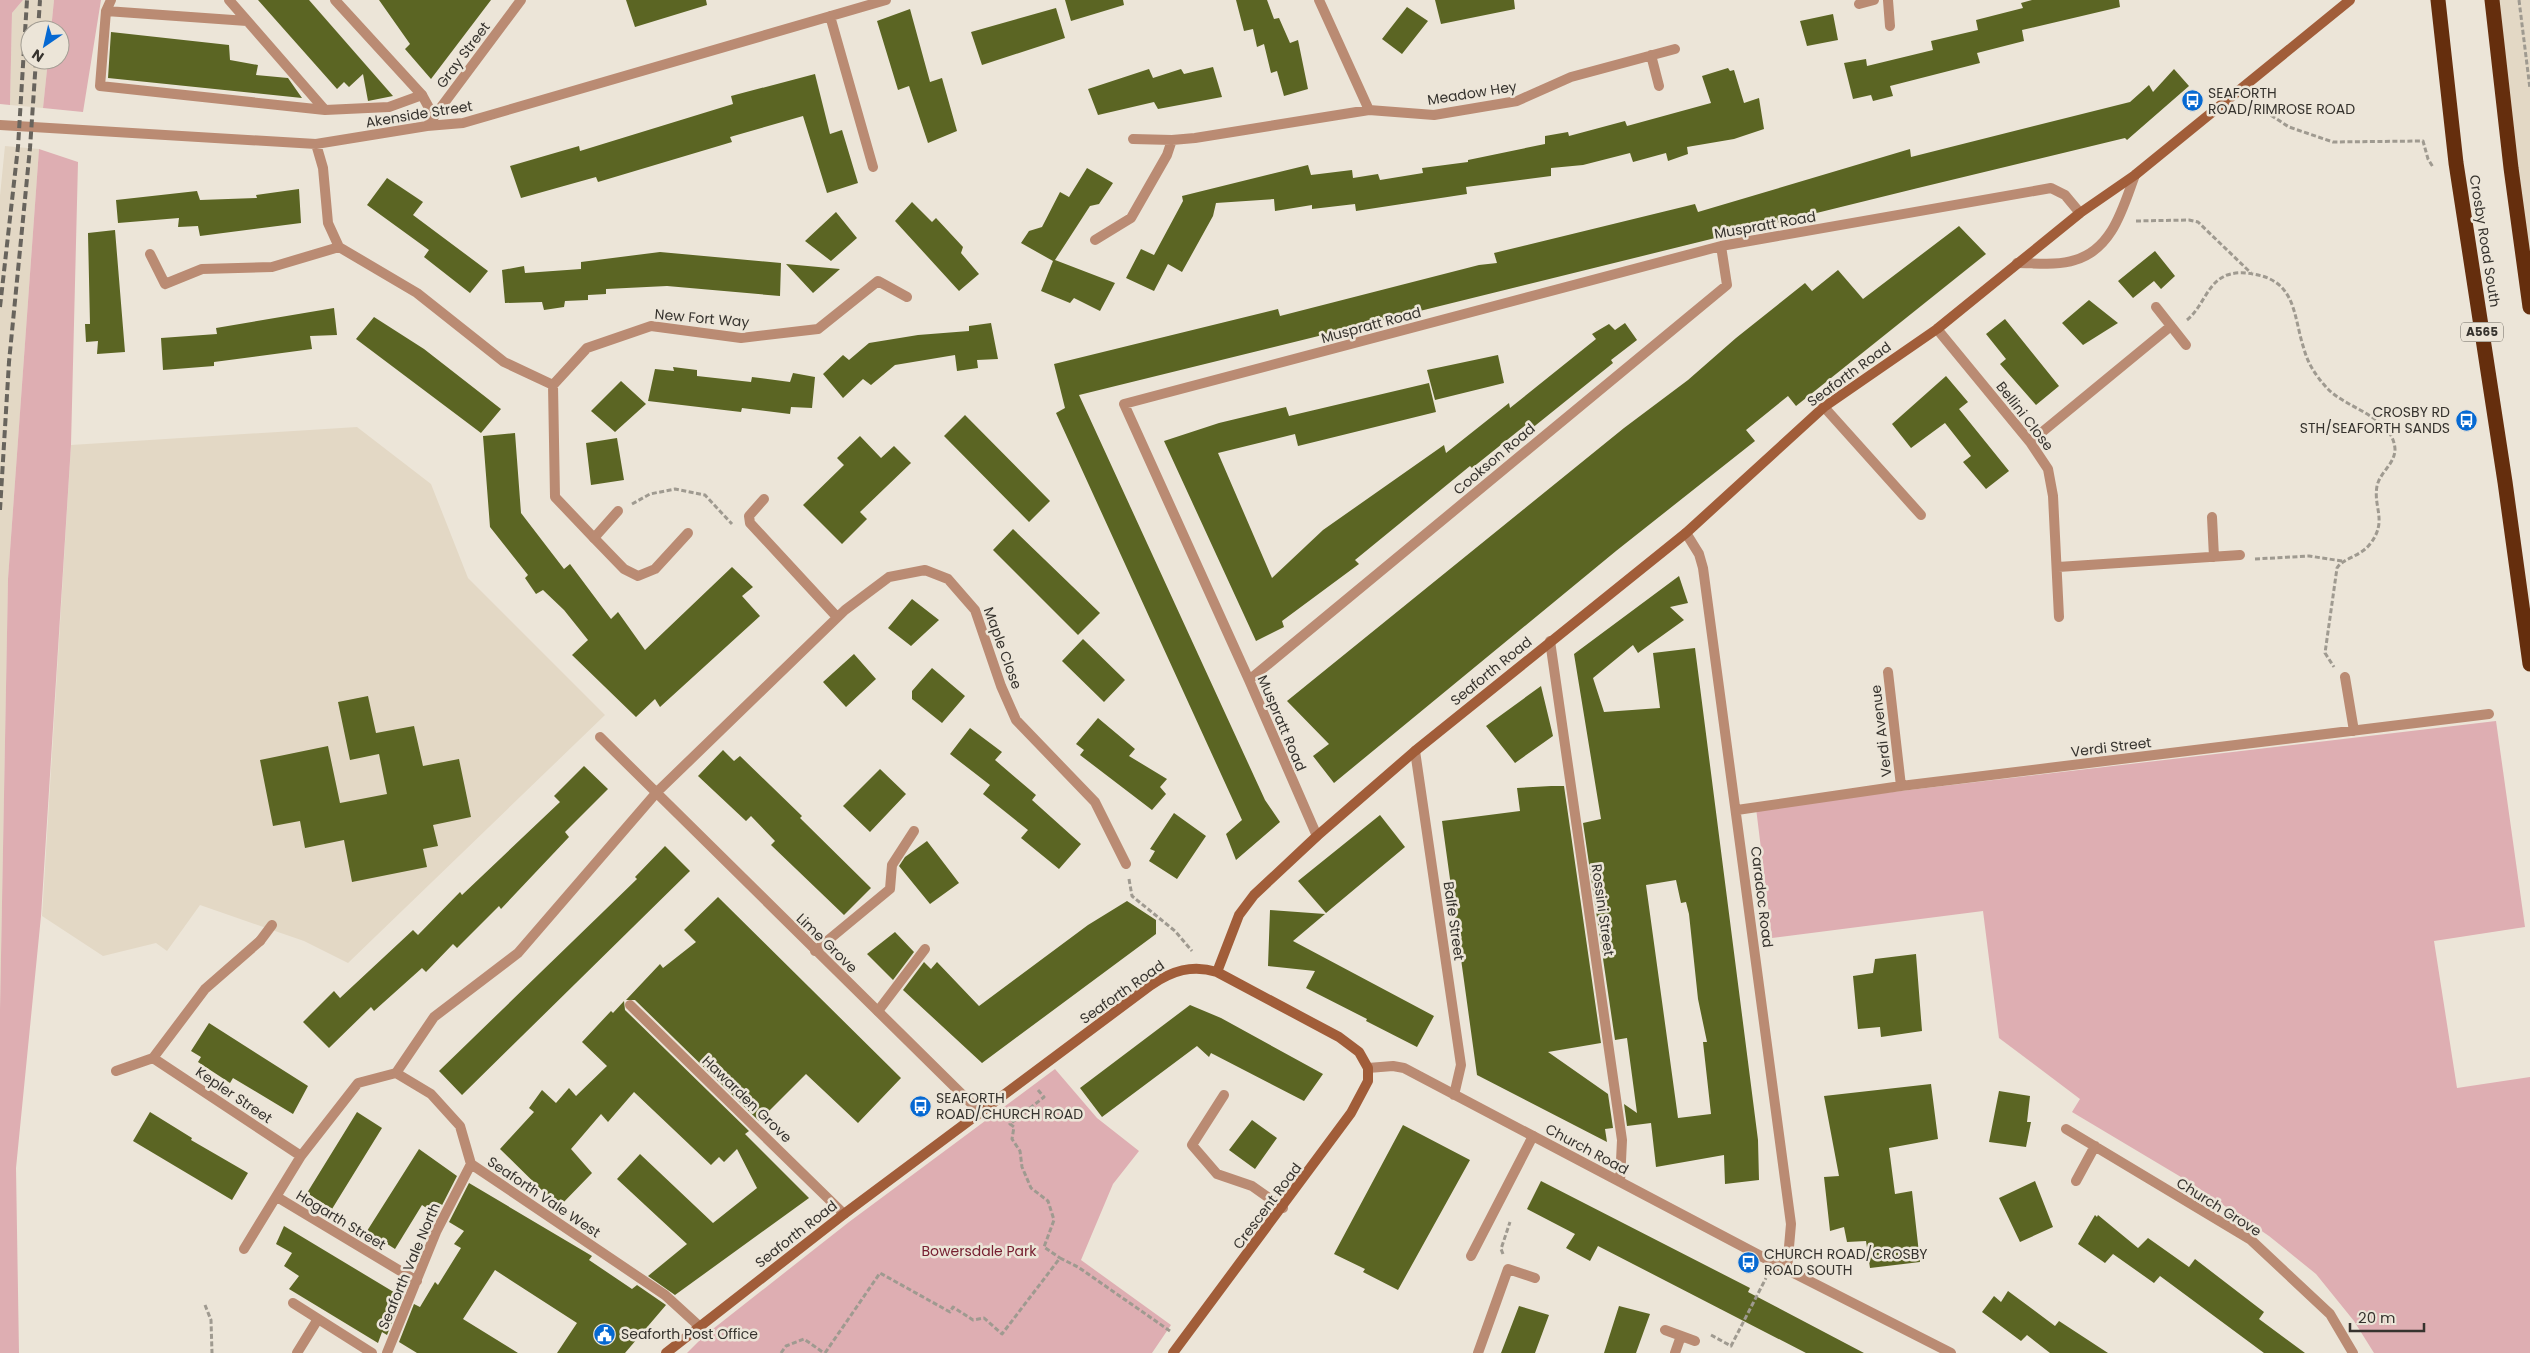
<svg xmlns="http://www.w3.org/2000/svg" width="2530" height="1353" viewBox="0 0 2530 1353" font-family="Poppins,sans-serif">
<rect width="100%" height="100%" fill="#ece5d8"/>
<path fill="#e3d8c5" d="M23,0H54L51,30H30V60H48L43,108L10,105L12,13Z
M2492,0H2530V307Z
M5,146L39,149L8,579L0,1010V196Z
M357,427L431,484L468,578L605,715L348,963L304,941L200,905L167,951L156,943L103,956L42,916L71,445Z"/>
<path fill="#deaeb2" d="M0,0H23L12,13L10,105L0,104Z
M54,0H101L83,112L43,108L48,60H60V30H51Z
M39,149L78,162L71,445L41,916L16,1168L19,1353H0V1010L8,579Z
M2496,721L2525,927L2434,941L2457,1088L2530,1077V1353H2374L2354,1321L2316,1274L2269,1236L2191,1183L2072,1112L2080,1099L1999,1038L1983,911L1772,938L1756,808Z
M1055,1069L1097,1118L1139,1151L1113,1184L1081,1260L1171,1325L1152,1353H687L704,1336L849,1222Z"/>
<path fill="#5b6523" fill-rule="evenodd" d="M258,0H309L393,96L368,101L363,74L349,87L344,82L337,89Z
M379,0H491L431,79L405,49L410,44Z
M626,0H706L707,5L635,27Z
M1065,0H1123L1124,5L1071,21Z
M1236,0H1267L1274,19L1279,18L1290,43L1298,40L1308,89L1284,96L1277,71L1271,73L1264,44L1257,47L1253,29L1244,31Z
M1435,0H1514L1515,9L1441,24Z
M2032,0H2119L2120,7L2022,30L2024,41L1977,53L1980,63L1890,86L1893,96L1873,101L1871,95L1853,99L1844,63L1866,59L1867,66L1933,50L1931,41L1978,30L1976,20L2023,8L2021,3Z
M1407,7L1428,21L1402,54L1382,39Z
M1056,8L1065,38L982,65L971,32Z
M910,9L930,82L942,78L957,131L928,143L909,86L898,90L877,21Z
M1833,14L1838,40L1807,46L1800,21Z
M111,32L229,45L230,60L258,65L256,75L288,78L302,98L108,78Z
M1213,67L1222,97L1158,109L1154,102L1098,115L1088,89L1149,69L1153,78L1181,69L1184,74Z
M1728,68L1730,71L1734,70L1744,103L1759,98L1764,129L1734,139L1687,147L1688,154L1668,161L1666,153L1633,162L1630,153L1583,165L1551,168V176L1466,187L1467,194L1356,211L1355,204L1312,209V205L1275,211L1274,199L1216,203L1213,216L1182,272L1168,264L1154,291L1126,278L1141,249L1154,255L1183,201L1182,196L1308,165L1311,175L1352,170L1353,178L1378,174L1380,180L1423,173L1422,168L1468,162V160L1545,144V136L1568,132L1569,136L1625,121L1627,126L1711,103L1702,76Z
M2174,69L2189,86L2127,140L2125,138L1918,188L1079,395L1265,800L1280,822L1236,860L1226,834L1242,820L1056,413L1065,408L1054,364L1278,309L1280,316L1479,265L1497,263L1494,253L1695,204L1698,212L1910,149L1911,157L2130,102L2149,85L2153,92Z
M815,74L830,134L842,130L858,183L827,193L803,116L730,137L732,142L598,182L596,177L521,198L510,166L579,146L580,151L733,104L731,96Z
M1087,168L1113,183L1099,204L1090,206L1055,260L1115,283L1100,311L1074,298L1070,303L1041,291L1053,261L1021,243L1029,231L1042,227L1060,192L1069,197Z
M387,178L423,202L413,215L488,271L470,293L424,257L429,250L367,205Z
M299,189L301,223L200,236L198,226L178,227L179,218L118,223L116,200L197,191L200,200L257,198L256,195Z
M912,202L932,222L936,218L963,247L961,253L979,274L959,291L895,221Z
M836,212L857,238L831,261L805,241Z
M1959,226L1986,254L1796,406L1788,396L1746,430L1755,441L1616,551L1334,783L1313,756L1329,744L1287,701L1624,428L1688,380L1736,338L1805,283L1812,291L1838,270L1863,299Z
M115,230L125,352L97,354L98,341L86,342L85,324H90L88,233Z
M2155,251L2175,276L2161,289L2154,281L2133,298L2118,281Z
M660,252L781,263L780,296L667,286L606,289V294L588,295V300L565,301L564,307L544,310L542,302L505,303L502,270L524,266L525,273L581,269V262Z
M786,264L840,269L813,293Z
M2089,300L2118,323L2083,345L2062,323Z
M334,308L337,335L310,336L312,349L214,362V366L163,370L161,338L217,334L216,328Z
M374,317L424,349L501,409L481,433L356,339Z
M2005,319L2059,386L2036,405L2000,364L2006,359L1986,334Z
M991,323L998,359L977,360L978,368L957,371L955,355L895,365L871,385L863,379L843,398L823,374L843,355L849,360L869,343L918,335L969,331V326Z
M1625,323L1637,340L1611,360L1613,363L1531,429L1527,424L1472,468L1470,466L1355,560L1359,564L1282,621L1284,627L1256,641L1164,441L1219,423L1286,407L1289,416L1429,383L1436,412L1298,446L1295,434L1218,453L1272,578L1323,530L1444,445L1446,453L1509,403L1510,408L1596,339L1592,334L1609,324L1615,330Z
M1498,355L1504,383L1435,400L1427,370Z
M673,367L697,370V376L751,382L752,377L790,382L793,373L815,377L812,408L791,407L790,414L742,408L741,412L648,401L655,369L674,371Z
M1946,376L1968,402L1959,409L2009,471L1986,489L1963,462L1971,456L1945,423L1911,448L1892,424Z
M621,381L646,404L615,432L591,411Z
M965,415L1050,501L1029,522L944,436Z
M515,433L521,513L564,569L570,564L611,619L618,612L645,650L732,567L753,587L742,596L760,616L660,707L655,699L636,717L572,655L588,640L564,610L543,590L536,594L525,578L528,575L490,527L483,436Z
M860,436L881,458L894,446L911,463L860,512L867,519L842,544L803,505L844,465L837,458Z
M617,438L624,480L591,485L586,443Z
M1013,529L1100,613L1078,635L993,550Z
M1679,576L1688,603L1670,607L1684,620L1638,653L1633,645L1593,678L1604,712L1660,708L1653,653L1695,648L1758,1140L1759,1180L1725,1184L1724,1155L1656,1167L1651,1123L1627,1126L1624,1104L1637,1113L1627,1038L1615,1040L1583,823L1601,819L1574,654ZM1676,880L1681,903L1686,902L1689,914L1698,999L1707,1042H1703L1711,1114L1678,1118L1646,885Z
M912,599L939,620L911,646L888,628Z
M1083,639L1125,680L1104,702L1062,661Z
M854,654L876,679L846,707L823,682Z
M932,668L965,696L942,723L912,699V691Z
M1541,686L1553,736L1515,763L1486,726Z
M368,696L376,733L414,726L423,766L459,759L471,817L433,825L438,846L423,849L427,867L352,882L344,840L305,848L300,821L273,826L260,760L328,746L340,803L387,794L379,754L350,760L338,702Z
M1098,718L1135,749L1129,756L1167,779L1160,787L1166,794L1152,810L1080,755L1084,750L1076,744Z
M970,728L1002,752L995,760L1036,795L1032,800L1081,844L1059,869L1021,838L1028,830L983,794L990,785L950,754Z
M723,750L734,761L740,756L802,816L800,818L871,888L844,915L771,845L775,841L751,816L746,821L698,776Z
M584,766L608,789L565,832L569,837L501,909L499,906L457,948L453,944L426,972L422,968L374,1011L371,1007L329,1048L303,1022L334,991L340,998L413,930L418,935L460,892L462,895L560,802L554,796Z
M880,769L906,794L870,832L843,806Z
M1551,786H1564L1601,1043L1548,1052L1608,1094L1613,1128L1605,1129L1607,1142L1477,1075L1442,821L1520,811L1517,788Z
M1174,813L1206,836L1177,879L1149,861L1155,851L1150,849Z
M1380,815L1405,847L1326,913L1298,881Z
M927,841L959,883L930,904L899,866L905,857Z
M665,846L690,871L462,1095L439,1071L637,879L635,877Z
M718,897L901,1078L858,1123L806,1074L759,1121L635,1000H626L660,964L663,968L696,942L684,930Z
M1127,901L1156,920V934L982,1063L903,990L924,962L931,969L937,962L979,1006L1088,925Z
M1270,910L1325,914L1293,941L1434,1016L1417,1047L1366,1021L1367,1019L1306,988L1315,971L1268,966Z
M895,932L914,952L893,980L867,954Z
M1916,954L1922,1031L1881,1037L1880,1027L1858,1029L1853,976L1873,973L1875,959Z
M624,1001L625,1010L749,1131L745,1134L809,1198L675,1295L648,1276L687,1244L617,1179L640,1154L713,1223L757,1188L737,1149L724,1162L719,1157L711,1165L634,1092L608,1122L601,1114L571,1149L592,1173L559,1207L500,1149L534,1112L529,1108L542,1090L556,1103L569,1088L576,1096L607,1066L582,1042L611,1011L613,1013Z
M1190,1005L1221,1018L1323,1074L1304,1101L1211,1053L1209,1057L1197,1046L1102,1117L1080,1088Z
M209,1023L308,1086L293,1114L233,1078L230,1083L198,1062L201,1057L191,1051Z
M1931,1084L1938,1139L1889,1148L1895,1194L1912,1191L1920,1262L1870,1268L1866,1241L1847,1242L1844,1227L1830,1231L1824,1177L1839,1176L1824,1096Z
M1999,1091L2030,1096L2027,1122H2031L2026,1147L1989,1142Z
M150,1112L192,1138L191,1140L248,1173L232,1200L133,1141Z
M357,1112L382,1128L332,1209L307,1193Z
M1252,1120L1277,1138L1255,1169L1229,1150Z
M1403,1125L1470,1160L1398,1290L1363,1272L1365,1269L1334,1254Z
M419,1149L457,1176L437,1215L422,1205L395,1249L367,1231Z
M1541,1181L1750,1288L1748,1292L1864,1353H1806L1598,1246L1590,1261L1566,1248L1575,1234L1527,1209Z
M2035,1181L2053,1227L2020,1242L1999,1198Z
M469,1183L592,1256L589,1260L632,1289L637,1285L666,1305L625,1353H557L577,1323L495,1270L463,1319L518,1353H417L399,1342L414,1304L420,1307L435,1282L438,1285L461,1248L454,1244L464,1231L449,1222Z
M2095,1215L2097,1217L2098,1215L2138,1248L2148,1238L2189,1267L2195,1259L2264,1312L2259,1319L2305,1353H2264L2160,1276L2154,1283L2113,1254L2105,1263L2078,1244Z
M284,1226L402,1297L387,1335L382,1332L378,1343L289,1289L299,1276L284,1266L292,1253L276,1244Z
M2008,1291L2055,1326L2059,1321L2108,1353H2050L2027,1335L2021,1341L1982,1312L1994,1296L2001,1302Z
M1519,1306L1549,1315L1535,1353H1501Z
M1619,1306L1650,1314L1636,1353H1604Z"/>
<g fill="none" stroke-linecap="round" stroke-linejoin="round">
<path stroke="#9f9a90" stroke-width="3" stroke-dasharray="5 2.5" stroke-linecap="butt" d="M2519,0L2530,89
M2252,103L2289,127L2333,142L2423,141L2428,159L2433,167
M2136,221L2189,220L2198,222L2251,273
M2187,320C2202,308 2207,285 2223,277C2231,272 2245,272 2253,274C2297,281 2293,316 2304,349C2308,364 2316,376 2327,388C2345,408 2393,417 2395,449C2395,464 2380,472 2377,486C2373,508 2388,521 2370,544C2360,557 2343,558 2337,568L2325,653L2334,667
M632,504L650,494L675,489L705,495L732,524
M2255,559L2309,556L2342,561
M1129,879L1132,896L1175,931L1192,951
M1038,1090L1044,1097L1010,1124L1014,1127L1012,1139L1020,1151L1022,1167L1031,1188L1048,1201L1054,1220L1044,1247L1060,1258
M1503,1254L1501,1249L1510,1222
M205,1305L211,1320L212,1353
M1711,1335L1731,1346L1766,1278
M781,1353L786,1346L804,1339L824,1353
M825,1353L880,1273L950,1312L953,1307L973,1320L984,1318L1002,1334L1060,1258L1078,1267L1170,1331"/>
<path stroke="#ba8b73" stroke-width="10" d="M111,0L106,11L100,86L325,110L389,107L422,95
M229,0L325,110
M106,11L247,21
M2017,263C2036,263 2057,266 2075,260C2113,249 2123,207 2135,175
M1824,407L1921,515
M594,538L624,569L638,576L655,569L688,533
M260,941L272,925
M815,951L890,889L892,865L914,831
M878,1011L925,949
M1471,1256L1533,1136"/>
<path stroke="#ba8b73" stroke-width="10" d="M335,0L422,95L434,117
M1319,0L1369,110
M1888,0L1890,26
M1859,4L1874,0
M830,16L873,167
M1651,55L1659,86
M0,125L316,144L427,126L463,123L886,0
M427,126L521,0
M1133,139L1172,140L1195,138L1369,110L1434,115L1517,101L1571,77L1675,49
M316,144L323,168L328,223L339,247L417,293L504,362L553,385
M1095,240L1131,218L1167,155L1172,140
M150,254L165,284L202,269L272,267L339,247
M2156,307L2186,345
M1937,329L2030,442L2048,469L2053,496L2059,617
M2030,442L2171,326
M764,499L749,516L750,523L837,617
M618,511L594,538L555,497L553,385L587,348L651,326L741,338L818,329L878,281L907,297
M2212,517L2214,557
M1686,533L1699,554L1703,568L1791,1224L1787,1270
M2058,567L2240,555
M1550,641L1622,1140L1620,1182
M1888,672L1901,786
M2345,677L2354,731
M1249,680L1727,285L1721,246
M600,737L980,1112
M1415,751L1461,1065L1454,1095
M1737,810L1901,786L2489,714
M1317,836L1249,680L1124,404L1721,246L2051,188L2065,195L2080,213
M630,1005L844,1214
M153,1058L301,1156
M1368,1068L1393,1066L1404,1068L1774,1263L1951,1353
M116,1071L153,1058L205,989L260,941
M396,1073L434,1017L518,953L657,792L845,610L889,577L925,570L948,579L975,610L1001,686L1016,720L1095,802L1126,864
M396,1073L431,1094L460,1126L471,1164L665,1295L699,1326
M1224,1095L1192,1145L1217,1174L1252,1186L1283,1208
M2066,1129L2251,1240L2330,1314L2353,1353
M2076,1181L2095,1146
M277,1197L417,1281
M244,1249L301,1156L358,1083L396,1073
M293,1303L372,1353
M1665,1330L1695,1341
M297,1353L318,1319
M387,1353L436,1232L471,1164
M1478,1353L1508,1269L1535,1278
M1675,1353L1681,1336"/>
<path stroke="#a15d39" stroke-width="10" d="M1217,972L1239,915L1254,895L1317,836L1415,751L1686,533L1824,407L1937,329L2080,213L2135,175L2350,0
M666,1353L844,1214L1151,985C1172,971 1192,964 1217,972L1339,1037L1359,1052L1368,1068V1081L1351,1113L1173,1353"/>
<path stroke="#652e0d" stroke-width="15" d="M2438,0L2456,163L2505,482L2530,664
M2492,0L2511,168L2530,307"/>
<path stroke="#68645d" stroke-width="4" stroke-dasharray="8 4" stroke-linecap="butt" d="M38,30L40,0
M0,307L18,147L27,0
M0,510L9,362L30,148L36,60"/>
</g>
<defs>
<symbol id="bus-disc" viewBox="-11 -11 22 22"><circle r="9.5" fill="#0669d2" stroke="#ece5d8"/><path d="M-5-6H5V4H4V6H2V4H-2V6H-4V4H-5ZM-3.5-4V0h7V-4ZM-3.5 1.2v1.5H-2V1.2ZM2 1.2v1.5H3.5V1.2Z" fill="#fff"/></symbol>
<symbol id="civic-disc" viewBox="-11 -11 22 22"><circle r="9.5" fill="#0669d2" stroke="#ece5d8"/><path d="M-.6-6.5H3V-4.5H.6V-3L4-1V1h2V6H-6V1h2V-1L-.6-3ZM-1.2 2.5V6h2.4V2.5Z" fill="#fff"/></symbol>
</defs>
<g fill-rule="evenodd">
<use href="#bus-disc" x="2180" y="88" width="25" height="25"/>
<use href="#bus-disc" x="2454" y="408" width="25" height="25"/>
<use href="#bus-disc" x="908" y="1094" width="25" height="25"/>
<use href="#bus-disc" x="1736" y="1250" width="25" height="25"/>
<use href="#civic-disc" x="592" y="1322" width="25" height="25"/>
</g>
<g text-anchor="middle" stroke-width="5" stroke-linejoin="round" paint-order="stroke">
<rect fill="#ece5d8" stroke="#6d6861" stroke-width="1" x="2461" y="322.5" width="42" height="19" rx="4"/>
<g font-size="12" font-weight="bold" fill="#36332e">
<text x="2482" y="336">A565</text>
</g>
<g font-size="14" fill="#36332e" stroke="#ece5d8">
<text transform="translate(463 55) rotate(-53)" y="5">Gray Street</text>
<text transform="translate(1472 93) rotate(-9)" y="5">Meadow Hey</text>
<text transform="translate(419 114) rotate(-9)" y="5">Akenside Street</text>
<text transform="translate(1765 225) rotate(-10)" y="5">Muspratt Road</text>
<text transform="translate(2485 241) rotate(81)" y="5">Crosby Road South</text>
<text transform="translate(702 318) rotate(5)" y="5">New Fort Way</text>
<text transform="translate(1371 325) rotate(-15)" y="5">Muspratt Road</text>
<text transform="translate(1849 374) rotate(-36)" y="5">Seaforth Road</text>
<text transform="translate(2025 416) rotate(52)" y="5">Bellini Close</text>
<text transform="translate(1494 459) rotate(-40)" y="5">Cookson Road</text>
<text transform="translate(1003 648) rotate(70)" y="5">Maple Close</text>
<text transform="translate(1491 671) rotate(-39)" y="5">Seaforth Road</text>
<text transform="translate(1282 723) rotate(67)" y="5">Muspratt Road</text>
<text transform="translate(1881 731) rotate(-97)" y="5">Verdi Avenue</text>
<text transform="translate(2111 747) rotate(-7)" y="5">Verdi Street</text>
<text transform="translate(1762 897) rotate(83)" y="5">Caradoc Road</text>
<text transform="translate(1603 910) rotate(82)" y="5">Rossini Street</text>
<text transform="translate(1454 921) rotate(82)" y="5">Balfe Street</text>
<text transform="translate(827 943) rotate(44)" y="5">Lime Grove</text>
<text transform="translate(1122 992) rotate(-35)" y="5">Seaforth Road</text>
<text transform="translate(234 1095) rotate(34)" y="5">Kepler Street</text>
<text transform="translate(747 1099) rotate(44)" y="5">Hawarden Grove</text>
<text transform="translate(1587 1149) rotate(28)" y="5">Church Road</text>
<text transform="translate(544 1197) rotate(34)" y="5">Seaforth Vale West</text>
<text transform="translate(1267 1206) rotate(-53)" y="5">Crescent Road</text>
<text transform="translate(2219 1207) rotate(32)" y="5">Church Grove</text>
<text transform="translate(341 1220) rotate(31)" y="5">Hogarth Street</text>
<text transform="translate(796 1234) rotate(-38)" y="5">Seaforth Road</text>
<text transform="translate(409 1266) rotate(-67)" y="5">Seaforth Vale North</text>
</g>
<g font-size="14" fill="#36332e" stroke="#ece5d8" text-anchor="start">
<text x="2208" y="98">SEAFORTH<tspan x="2208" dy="16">ROAD/RIMROSE ROAD</tspan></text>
<text x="2450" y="417" text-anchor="end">CROSBY RD<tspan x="2450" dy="16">STH/SEAFORTH SANDS</tspan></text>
<text x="936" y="1103">SEAFORTH<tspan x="936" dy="16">ROAD/CHURCH ROAD</tspan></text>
<text x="1764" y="1259">CHURCH ROAD/CROSBY<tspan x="1764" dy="16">ROAD SOUTH</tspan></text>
<text x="621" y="1339">Seaforth Post Office</text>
</g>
<g font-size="14" fill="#762031" stroke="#ece5d8">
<text x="979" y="1256">Bowersdale Park</text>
</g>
</g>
<g transform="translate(45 45) rotate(214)"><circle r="24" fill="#ece5d8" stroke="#a39e94"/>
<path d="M0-4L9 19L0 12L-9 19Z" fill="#0669d2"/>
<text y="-8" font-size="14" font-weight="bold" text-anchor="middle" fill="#36332e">N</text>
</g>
<path d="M2350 1323v8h74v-8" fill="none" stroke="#36332e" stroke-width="2.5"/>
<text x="2358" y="1323" font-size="15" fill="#36332e" stroke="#ece5d8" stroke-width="4" paint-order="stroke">20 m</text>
</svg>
